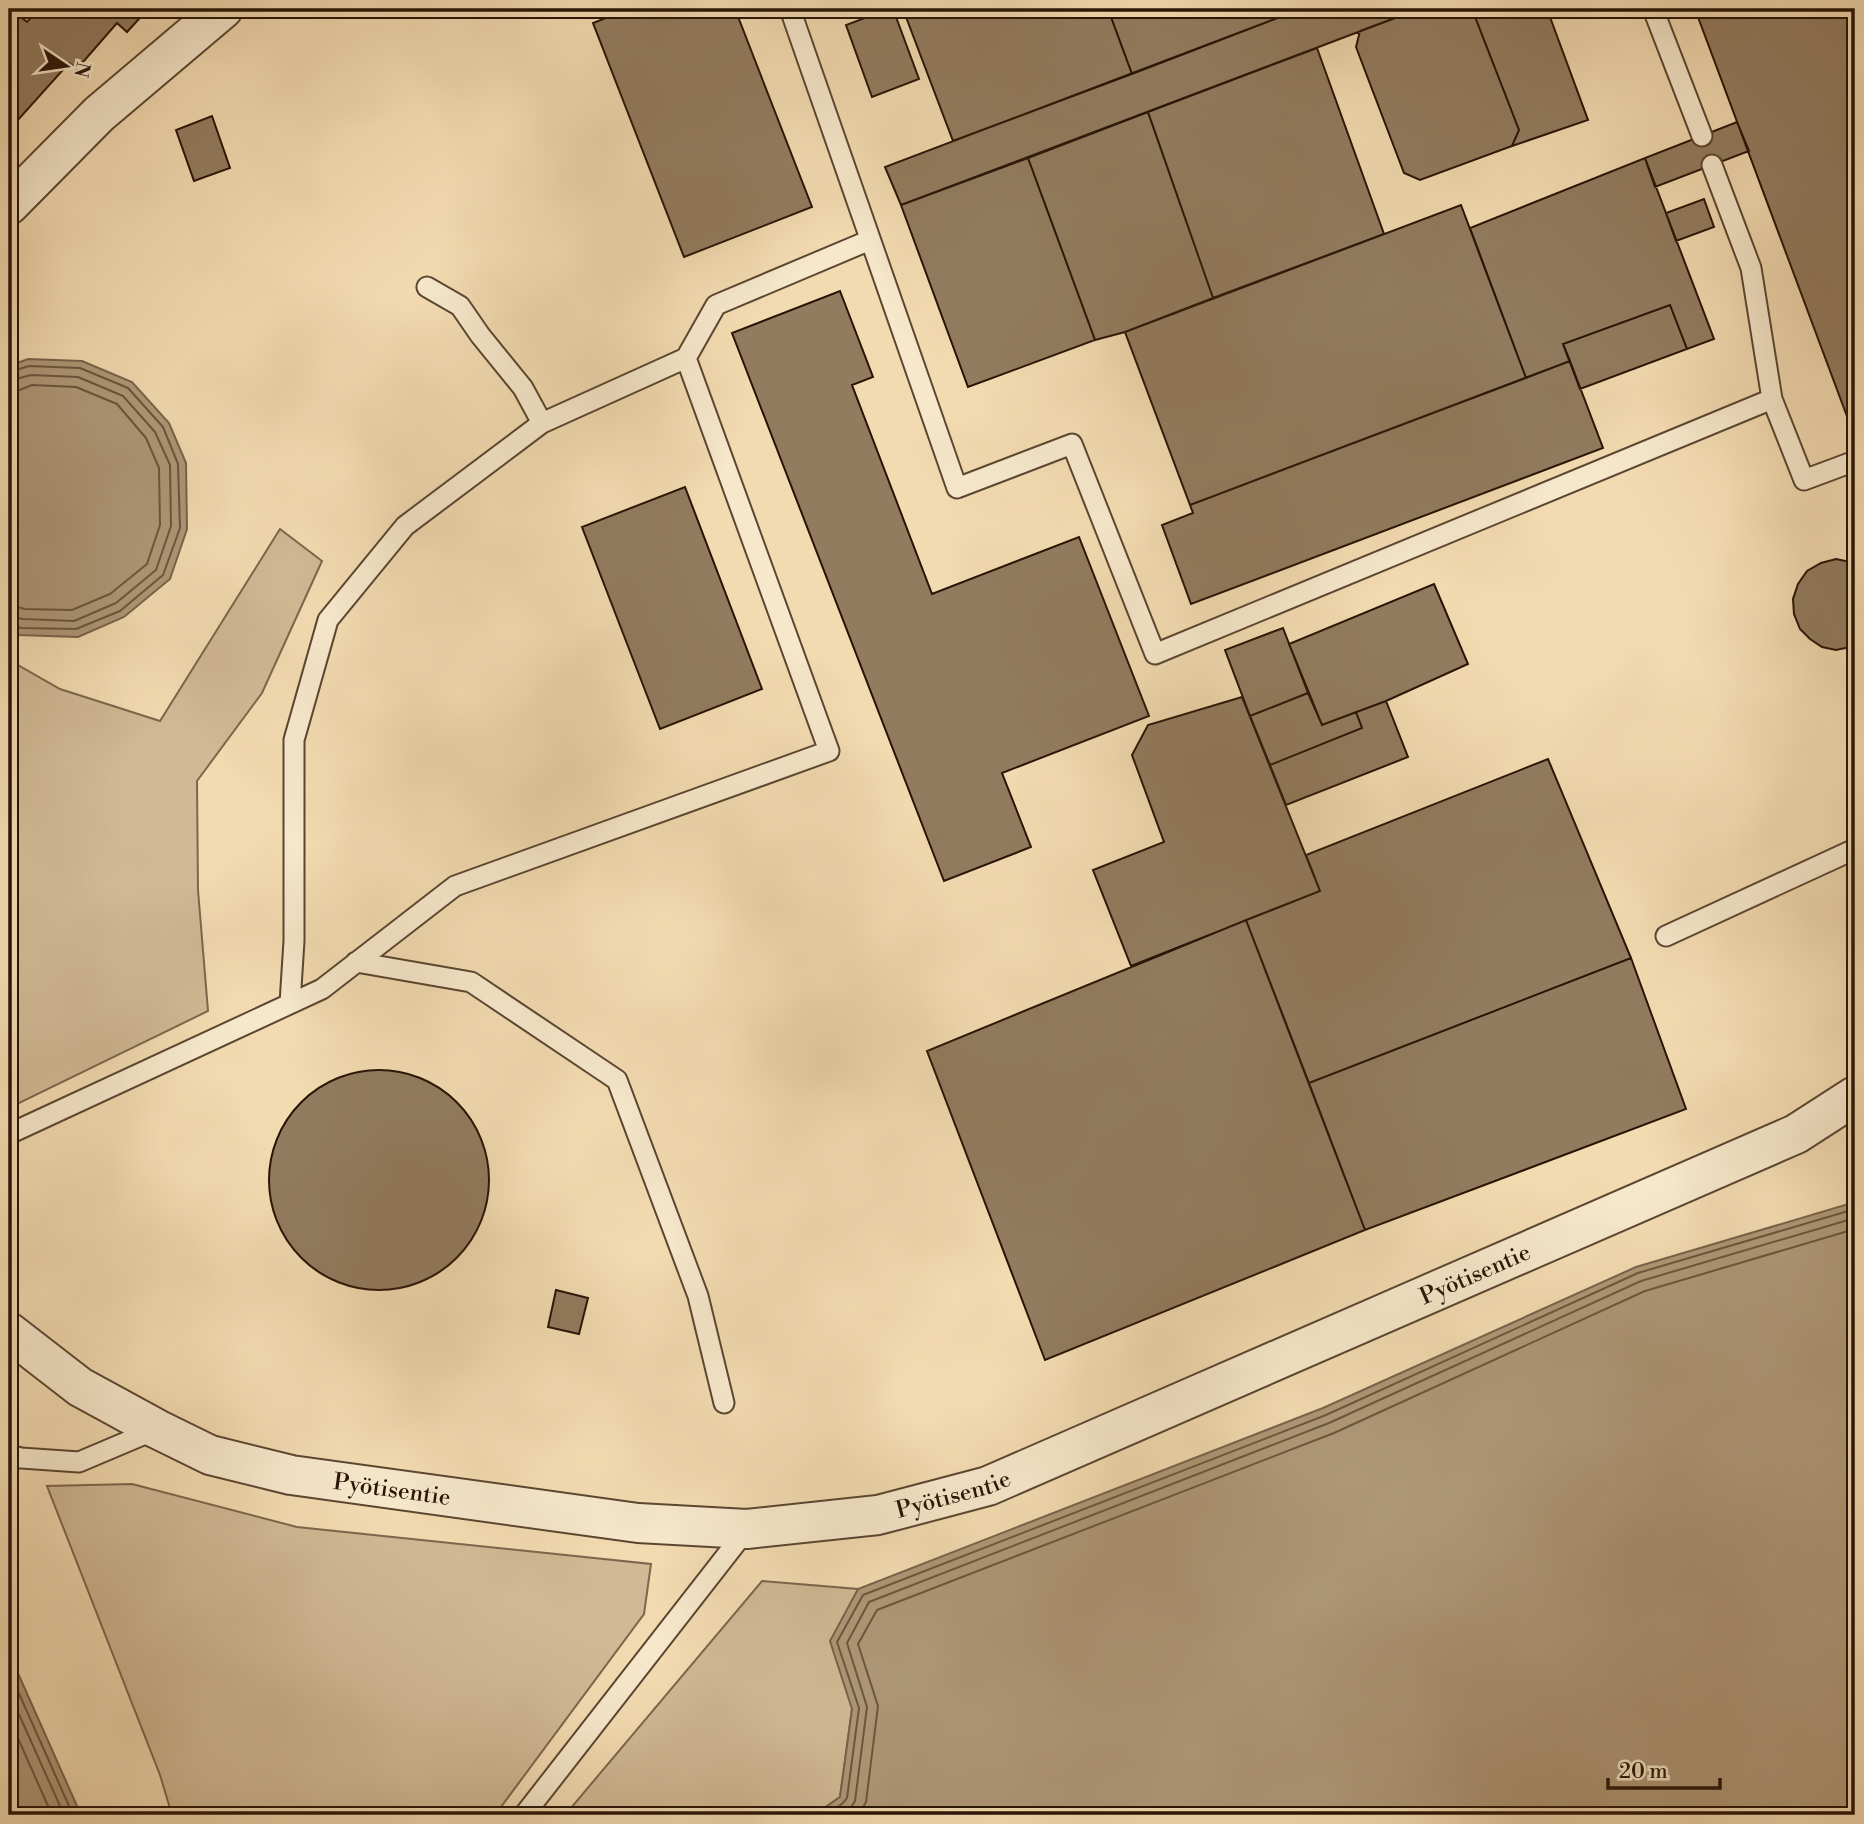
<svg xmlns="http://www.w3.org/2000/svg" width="1864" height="1824" viewBox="0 0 1864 1824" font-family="'Libre Bodoni',serif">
<rect width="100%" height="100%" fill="#f3dbb1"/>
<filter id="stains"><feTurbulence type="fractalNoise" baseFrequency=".00286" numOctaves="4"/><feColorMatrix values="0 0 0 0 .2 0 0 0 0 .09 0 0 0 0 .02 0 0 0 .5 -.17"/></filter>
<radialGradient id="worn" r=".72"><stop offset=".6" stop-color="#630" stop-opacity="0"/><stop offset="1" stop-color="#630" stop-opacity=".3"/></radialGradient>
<path fill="#d0b994" stroke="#7c664d" stroke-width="2" d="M280,529L322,561L262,693L197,781L198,890L208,1011L9,1108V660L60,689L160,721Z
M132,1484L297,1527L651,1564L644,1614L495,1815H172L160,1775L47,1486Z
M762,1581L858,1589L852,1709L840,1797L814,1815H565Z"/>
<path fill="#ae9777" stroke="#78634a" stroke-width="2" d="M28,359L82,361L132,382L169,423L186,463L187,529L170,579L124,617L78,637L18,635L9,630V366Z
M1855,1199V1815H814L840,1797L852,1709L830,1641L858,1589L1323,1408L1636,1267L1852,1203Z
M9,1653L81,1815H9Z"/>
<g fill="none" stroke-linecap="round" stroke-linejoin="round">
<path stroke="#6b563e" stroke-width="2" d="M9,372L29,366L80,368L128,388L163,427L178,464L180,528L163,575L120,611L76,629L21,628L9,624
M9,381L31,375L78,377L123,396L155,432L170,465L171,526L156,570L116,603L74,621L23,619L9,616
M9,391H17L32,385L76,387L117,404L146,438L159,468L160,525L147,564L110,594L72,610L25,609L9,605
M9,1671L73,1815
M9,1692L64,1815
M9,1718L52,1815
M826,1815L843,1803L847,1798L859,1708L837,1642L863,1595L1326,1415L1638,1273L1855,1209
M841,1815L850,1809L855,1801L867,1707L847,1643L869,1602L1329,1423L1641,1281L1855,1218
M859,1815L866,1802L878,1706L858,1644L877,1610L1334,1433L1645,1291L1855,1229"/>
</g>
<path fill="#927b5f" stroke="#281406" stroke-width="2" d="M9,9H11L27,22L39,9H148L127,32L117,23L77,69L69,63L9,130Z
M628,9H735L812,207L684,257L593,23Z
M889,9H893L919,79L872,97L846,25Z
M903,9H1108L1132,74L953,141Z
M1108,9H1301L1132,74Z
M1301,9H1419L901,205L885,167Z
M1419,9H1472L1519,130L1512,146L1420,180L1404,173L1356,47L1360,31Z
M1472,9H1547L1588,120L1512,146L1519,130Z
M1695,9H1855V416L1848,419Z
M1317,48L1384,234L1213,298L1148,112Z
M1148,112L1213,298L1125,332L1095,340L1028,158Z
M212,116L230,168L194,181L176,130Z
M1737,122L1749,151L1655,187L1645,158Z
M1028,158L1095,340L968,387L901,205Z
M1645,158L1714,339L1687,349L1670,305L1563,344L1570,361L1526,378L1470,228Z
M1704,199L1714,227L1676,241L1666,213Z
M1461,205L1526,378L1190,505L1125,332Z
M840,291L873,377L852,385L932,594L1079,537L1149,716L1002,773L1031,847L944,881L732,333Z
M1670,305L1687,349L1580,389L1563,344Z
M1570,361L1603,448L1191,604L1162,525L1193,513L1190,505Z
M685,487L762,689L660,729L582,527Z
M1836,559L1855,563V646L1836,650L1822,647L1810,639L1800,629L1794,614L1793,599L1798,584L1807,571L1821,563Z
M1434,584L1468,664L1386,701L1322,725L1289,644Z
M1283,628L1308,693L1250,716L1225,650Z
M1308,693L1322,725L1356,712L1362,728L1270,765L1250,716Z
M1242,697L1320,891L1131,966L1093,870L1164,842L1132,755L1148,725Z
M1386,701L1408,757L1286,805L1270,765L1362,728L1356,712Z
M1548,759L1631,958L1309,1083L1246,920L1320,891L1306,855Z
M1246,920L1365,1230L1045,1360L927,1051Z
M1631,958L1686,1109L1365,1230L1309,1083Z
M269 1180a110 110 0 1 1 220 0a110 110 0 1 1-220 0Z
M556,1290L588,1298L579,1334L548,1327Z"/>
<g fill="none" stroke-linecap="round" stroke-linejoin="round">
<defs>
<path id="service" d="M790,9L957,488L1072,444L1155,654L1772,399L1804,480L1855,461
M1653,9L1702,136
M1712,165L1751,268L1772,399
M427,287L460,306L480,335L523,388L542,423
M1666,936L1855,849
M356,962L471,982L617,1080L698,1296L724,1403
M290,1003L294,941V740L328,620L405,526L542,423L686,358
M9,1134L322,989L455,886L829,751L686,358L716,305L870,240
M9,1455L21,1458L79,1462L157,1429
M524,1815L747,1529"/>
<g id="minor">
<path d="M9,205L99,114L223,9"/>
<path id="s1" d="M9,1332L80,1387L157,1429L210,1455L291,1475L638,1523L747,1529L878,1515L988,1486L1796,1134L1855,1096"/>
</g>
</defs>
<use href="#service" stroke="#5b4631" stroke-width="23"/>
<use href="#minor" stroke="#5b4631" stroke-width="42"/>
<use href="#service" stroke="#f7e8cc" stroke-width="19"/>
<use href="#minor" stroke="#f7e8cc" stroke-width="38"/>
</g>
<g text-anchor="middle" stroke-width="7" stroke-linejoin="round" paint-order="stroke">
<g font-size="23" fill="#281406" stroke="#f7e8cc">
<text dy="8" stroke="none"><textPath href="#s1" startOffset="1556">Pyötisentie</textPath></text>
<text dy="8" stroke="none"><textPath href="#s1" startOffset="422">Pyötisentie</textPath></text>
<text dy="8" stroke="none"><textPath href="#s1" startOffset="989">Pyötisentie</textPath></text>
</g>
</g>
<rect width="1864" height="1824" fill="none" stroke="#f3dbb1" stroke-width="35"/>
<rect x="10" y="10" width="1843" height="1803" fill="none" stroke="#281406" stroke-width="3.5"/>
<rect x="18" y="18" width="1829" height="1789" fill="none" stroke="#281406" stroke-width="2"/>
<g transform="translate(66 66) rotate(103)" stroke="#f7e8cc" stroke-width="5" paint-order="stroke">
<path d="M0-5L12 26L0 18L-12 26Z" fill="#281406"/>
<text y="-10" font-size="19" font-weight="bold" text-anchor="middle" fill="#281406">N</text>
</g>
<path d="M1608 1778v10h112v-10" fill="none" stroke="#281406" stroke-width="3.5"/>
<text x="1619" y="1778" font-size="21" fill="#281406" stroke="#f7e8cc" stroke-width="5" paint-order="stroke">20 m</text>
<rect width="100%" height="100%" filter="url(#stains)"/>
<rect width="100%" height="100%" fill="url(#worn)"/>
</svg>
